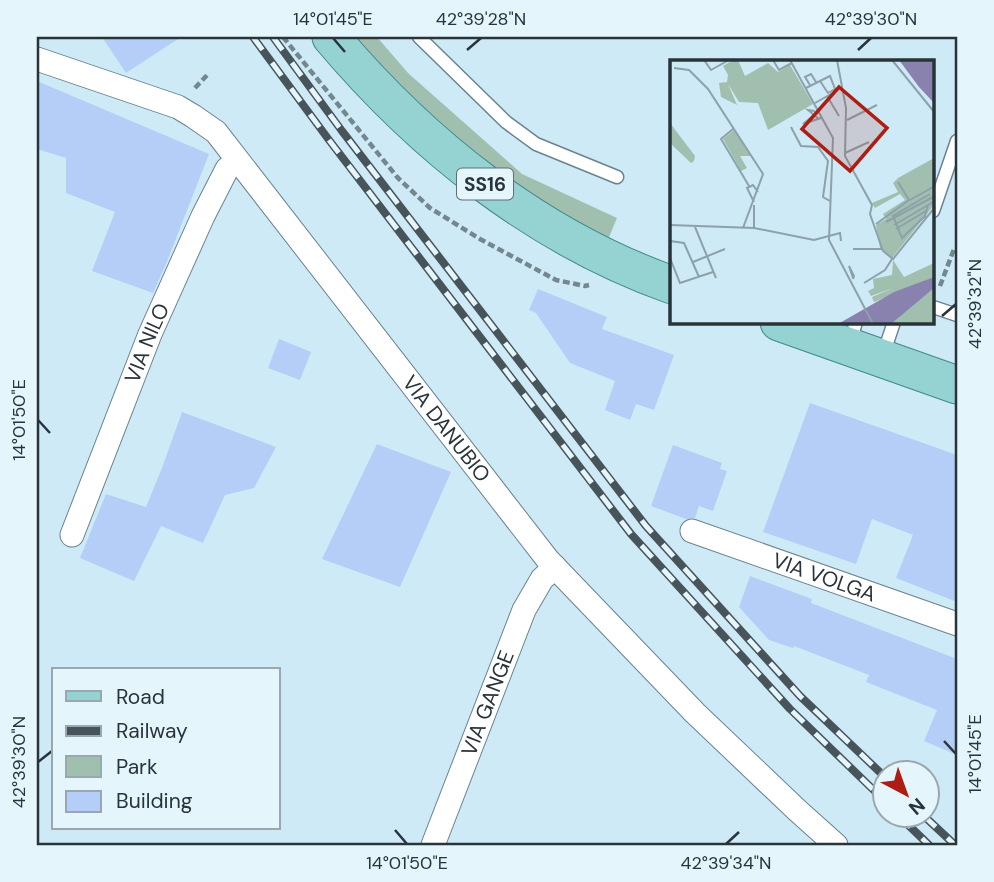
<svg xmlns="http://www.w3.org/2000/svg" width="994" height="882" viewBox="0 0 994 882" font-family="'DM Sans',sans-serif">
<rect width="100%" height="100%" fill="#ceeaf6"/>
<path fill="#a1bfaf" d="M347,37H377L408,73L522,174L617,218L607,242L512,192Z"/>
<path fill="#b4cef8" d="M102,37H181L126,73Z
M37,81L209,154L166,264L153,293L92,271L115,212L66,193V158L37,149Z
M538,289L607,317L602,329L674,355L654,410L636,404L630,420L605,410L615,381L570,363L536,313L529,310Z
M279,339L311,352L300,380L268,368Z
M810,403L957,455V602L896,578L913,535L872,519L856,564L763,532Z
M182,412L276,447L254,488L225,495L203,543L161,526L134,581L80,558L106,494L146,507L162,468Z
M377,444L451,472L400,587L322,559Z
M673,445L722,463L720,469L727,471L713,511L699,506L695,518L686,519L651,506Z
M750,576L812,599L811,603L957,659V755L924,741L937,710L866,682L869,675L794,646L793,648L769,640L739,607Z"/>
<g fill="none" stroke-linecap="round" stroke-linejoin="round">
<defs>
<path id="service" d="M419,37L506,122L536,144L617,177
M933,211L957,141
M933,307L957,315
M850,343L856,322
M883,355L894,322"/>
<g id="minor">
<path id="s1" d="M37,59L178,107L193,116L216,132L548,560L695,713L798,811L836,845"/>
<path id="s2" d="M692,531L957,624"/>
<path id="s3" d="M72,535L150,334L203,216L227,169L237,160"/>
<path id="s4" d="M433,845L524,610L542,579L555,567"/>
</g>
<path id="primary" d="M331,37C422,145 537,237 672,285
M779,322L957,385"/>
</defs>
<use href="#service" stroke="#6a838f" stroke-width="15"/>
<use href="#minor" stroke="#6a838f" stroke-width="25"/>
<use href="#primary" stroke="#408889" stroke-width="39"/>
<path stroke="#74868e" stroke-width="4.5" stroke-dasharray="7 3.5" stroke-linecap="butt" d="M283,37L398,178L430,208L480,239L556,280L585,286L589,285
M195,88L209,73
M940,286L954,249"/>
<use href="#service" stroke="#fff" stroke-width="12"/>
<use href="#minor" stroke="#fff" stroke-width="23"/>
<use href="#primary" stroke="#94d3d2" stroke-width="37"/>
<defs>
<path id="rail" d="M253,37L329,140L631,534L790,709L886,802
M273,37L342,131L646,526L800,696L886,778
M899,816L929,845
M924,816L955,845"/>
</defs>
<use href="#rail" stroke="#47555b" stroke-width="8"/>
<use href="#rail" stroke="#e4f5fc" stroke-width="5" stroke-dasharray="16" stroke-linecap="butt"/>
</g>
<path fill="none" stroke="#293439" stroke-width="2.5" d="M333,38L345,52M467,50L481,38M858,50L871,38M942,316L956,304M38,420L50,433M944,741L956,754M38,762L52,751M395,830L407,844M726,844L739,832"/>
<g text-anchor="middle" stroke-width="7" stroke-linejoin="round" paint-order="stroke">
<rect fill="#e4f5fc" stroke="#616e74" stroke-width="2" x="457" y="168.5" width="56" height="31" rx="5"/>
<g font-size="19" font-weight="bold" fill="#293439">
<text x="485" y="191">SS16</text>
</g>
<g font-size="21" fill="#293439" stroke="#e4f5fc">
<text dy="7" stroke="none"><textPath href="#s3" startOffset="206">VIA NILO</textPath></text>
<text dy="7" stroke="none"><textPath href="#s1" startOffset="570">VIA DANUBIO</textPath></text>
<text dy="7" stroke="none"><textPath href="#s2" startOffset="140">VIA VOLGA</textPath></text>
<text dy="7" stroke="none"><textPath href="#s4" startOffset="152">VIA GANGE</textPath></text>
</g>
</g>
<g transform="translate(670 60)">
<rect width="264" height="264" fill="#ceeaf6"/>
<path d="M63,0H68L75,16L98,3L108,12L120,5L143,44L98,70L88,43L69,42L58,24L67,45L51,37L49,23L57,22L58,15L53,6ZM0,63L25,96L24,101L21,103L0,83ZM64,70L81,96H70L77,108L71,111L53,79ZM264,98V145L222,198L210,188L206,165L216,159L213,154L235,140L230,134L205,148L202,143L228,132L223,123L228,118ZM223,200L234,217L264,203V217L204,242L202,237L223,228L201,236L198,231L204,228L203,219L222,215ZM264,228V264H221L239,248Z" fill="#a1bfaf"/>
<path d="M229,0H264V43L249,27ZM264,217V228L221,264H168L224,232Z" fill="#8982ae"/>
<path fill="none" stroke="#8982ae" stroke-width="3.5" d="M220,253L247,233"/>
<path fill="none" stroke="#8ca1aa" stroke-width="2" d="M34,0L41,10L59,0M103,0L109,10L122,3M120,0L163,78L159,180L203,264M167,0L176,48L175,96L202,145L200,154L213,191L223,199L265,147M222,0L265,53M4,8L19,10L38,29L93,114L73,168M140,25L135,17L141,14L146,22M136,28L160,16L165,29L158,33L150,21M157,36L169,56M145,43L168,30M145,51L138,50L149,59M149,51L133,64L151,58M177,60L207,45M121,67L131,86L148,87L158,101L153,137L160,141M63,69L51,79L79,126M175,93L199,82M240,140L265,126M84,142L77,128L83,125L88,132M258,145L255,156L232,178L223,156L260,134M216,162L265,136M206,164L239,140L228,122M0,165L84,168L144,180L170,173L171,181M224,165L265,141M25,167L46,218M84,168V145M226,169L256,151M0,181L14,183L29,217M183,189H212M0,198L10,223L43,212M23,202L55,189M183,219L184,216L179,206L183,218M194,223L215,210L222,199"/>
<path fill="#ad1d14" fill-opacity="0.15" stroke="#ad1d14" stroke-width="3.5" d="M169,27L217,68L180,111L132,69Z"/>
<rect width="264" height="264" fill="none" stroke="#293439" stroke-width="3.5"/>
</g>
<rect width="994" height="882" fill="none" stroke="#e4f5fc" stroke-width="77"/>
<rect x="52" y="668" width="228" height="161" fill="#e4f5fc" stroke="#99a8ae" stroke-width="2"/>
<rect x="66" y="691" width="35" height="10" fill="#94d3d2" stroke="#99a8ae" stroke-width="2"/>
<text x="116" y="704" font-size="21" fill="#293439">Road</text>
<rect x="66" y="726" width="35" height="10" fill="#47555b" stroke="#99a8ae" stroke-width="2"/>
<text x="116" y="738" font-size="21" fill="#293439">Railway</text>
<rect x="66" y="756" width="35" height="21" fill="#a1bfaf" stroke="#99a8ae" stroke-width="2"/>
<text x="116" y="774" font-size="21" fill="#293439">Park</text>
<rect x="66" y="791" width="35" height="21" fill="#b4cef8" stroke="#99a8ae" stroke-width="2"/>
<text x="116" y="808" font-size="21" fill="#293439">Building</text>
<g transform="translate(906 794) rotate(139)"><circle r="33" fill="#e4f5fc" stroke="#99a8ae" stroke-width="2"/>
<path d="M0-5L12 26L0 18L-12 26Z" fill="#ad1d14"/>
<text y="-10" font-size="19" font-weight="bold" text-anchor="middle" fill="#293439">N</text>
</g>
<rect x="38" y="38" width="918" height="806" fill="none" stroke="#293439" stroke-width="2.5"/>
<g font-size="18" text-anchor="middle" fill="#293439">
<text x="333" y="25">14°01'45"E</text>
<text x="481" y="25">42°39'28"N</text>
<text x="871" y="25">42°39'30"N</text>
<text transform="translate(975 304) rotate(-90)" y="6">42°39'32"N</text>
<text transform="translate(19 420) rotate(-90)" y="6">14°01'50"E</text>
<text transform="translate(975 754) rotate(-90)" y="6">14°01'45"E</text>
<text transform="translate(19 762) rotate(-90)" y="6">42°39'30"N</text>
<text x="407" y="869">14°01'50"E</text>
<text x="726" y="869">42°39'34"N</text>
</g>
</svg>
